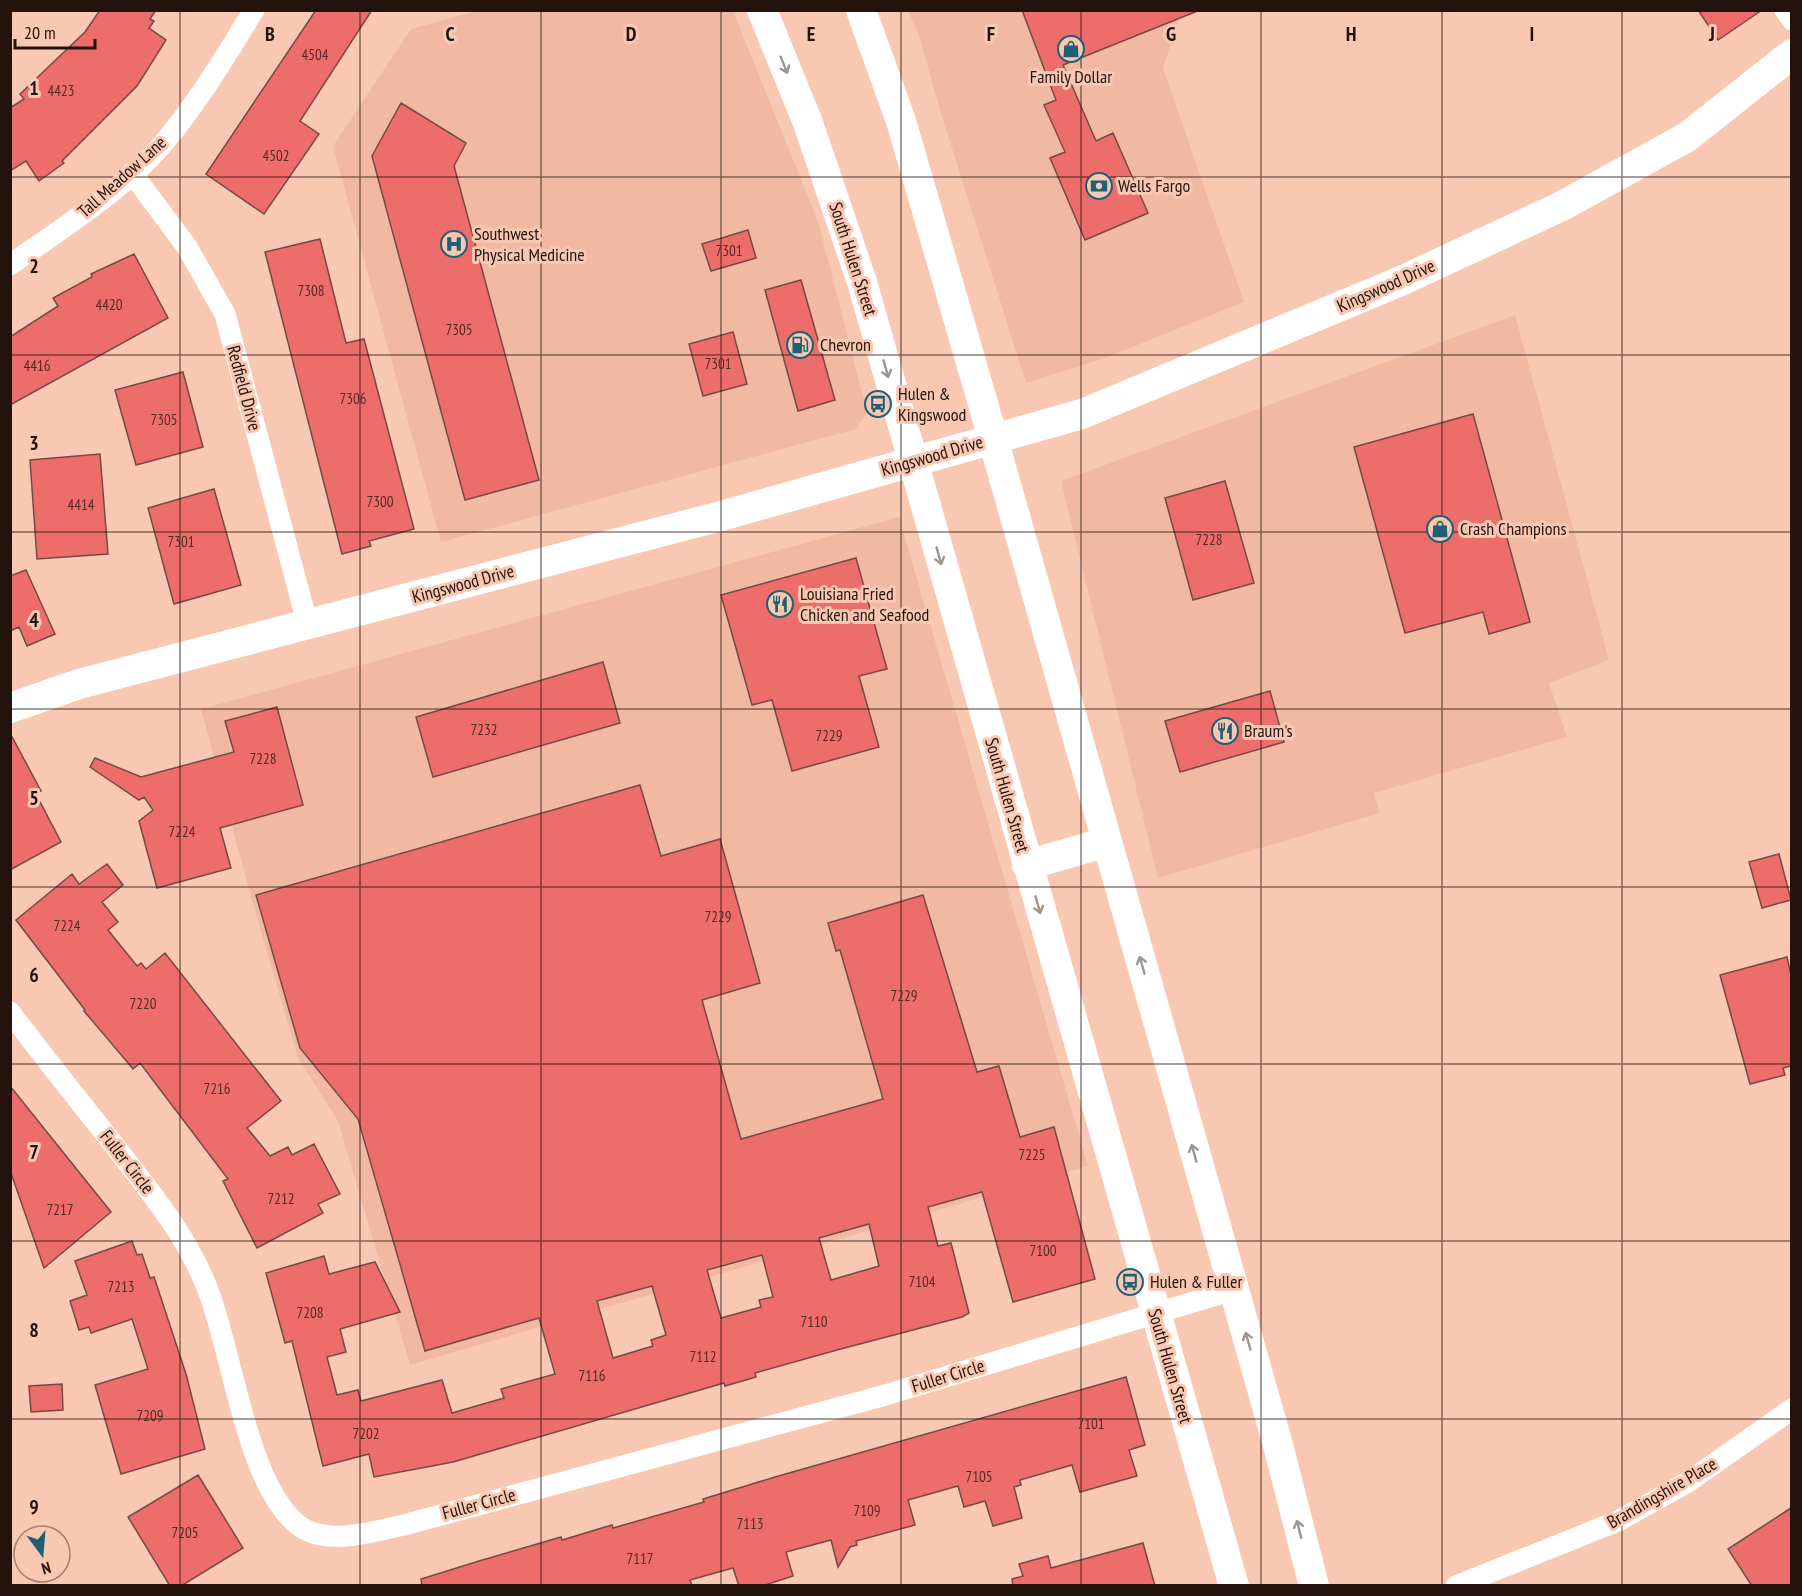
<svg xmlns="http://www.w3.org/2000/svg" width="1802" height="1596" viewBox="0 0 1802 1596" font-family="'PT Sans Narrow',sans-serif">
<rect width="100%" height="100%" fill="#f9c8b3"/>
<path fill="#f2b9a2" d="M477,11H733L818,221L867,412L856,429L441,542L333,146L411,29Z
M908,11H1182L1163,68L1244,302L1105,358L1026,383L939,107L918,32Z
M1515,315L1609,660L1549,683L1567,737L1374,793L1380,813L1158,878L1061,481Z
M899,517L1088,1166L410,1365L338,1121L298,1058L250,894L201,709Z"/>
<path fill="#ed6d6a" stroke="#764946" stroke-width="1.5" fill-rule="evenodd" d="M100,10H156L150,19L154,21L149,28L166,40L137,86L62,161L64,163L39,181L26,161L10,171V108L24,99L20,94L85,32Z
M316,10H372L300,121L319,134L264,214L206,174Z
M1022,10H1200L1063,65L1096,141L1113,133L1148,213L1085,240L1050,158L1065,152L1044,105L1056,100Z
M1698,10H1762L1718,40Z
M401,103L466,143L454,166L539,480L465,500L372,156Z
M748,230L756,258L711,271L702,244Z
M320,239L346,343L364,339L414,529L369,541L371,546L342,554L265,252Z
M134,254L168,318L10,405V337L58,306L53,298L92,277L91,274Z
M801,280L835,400L798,411L765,290Z
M733,332L747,384L703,396L689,344Z
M183,372L203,447L136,465L115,390Z
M1473,414L1530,622L1489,634L1483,612L1405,633L1354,447Z
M100,454L108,554L37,559L30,460Z
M1225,481L1254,583L1193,600L1165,498Z
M214,489L241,585L174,604L148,508Z
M856,558L887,669L859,676L879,747L792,771L772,700L752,705L721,595Z
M26,570L55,634L27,646L19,627L10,631V576Z
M603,662L620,723L433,777L416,717Z
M1270,691L1284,742L1180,772L1165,721Z
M277,707L303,805L220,828L231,868L157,888L139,821L153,810L144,797L139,800L90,767L95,758L141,777L234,752L225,721Z
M10,733L41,791L36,794L61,842L10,870Z
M640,785L661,856L720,839L760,983L702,1000L741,1139L883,1099L840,950L836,951L828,923L923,895L977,1072L999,1066L1020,1137L1054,1127L1095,1279L1013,1302L982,1192L928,1207L938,1246L951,1243L969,1313L962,1317L837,1350L755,1373L756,1377L725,1386L724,1383L453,1462L374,1477L369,1454L323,1466L292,1341L285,1343L266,1273L324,1256L329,1274L375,1262L400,1312L340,1329L346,1352L327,1357L337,1395L358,1390L361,1401L442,1380L452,1413L504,1398L501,1389L555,1374L539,1318L425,1351L358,1119L300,1048L256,895ZM869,1224L879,1266L831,1280L819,1238ZM762,1255L773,1297L759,1300L761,1307L721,1318L707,1270ZM652,1286L666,1335L651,1340L653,1346L613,1358L597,1301Z
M1779,854L1791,900L1762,908L1749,862Z
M107,864L123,885L102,902L118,922L108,930L137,966L141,963L146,969L165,953L281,1101L247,1128L270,1156L288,1147L292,1155L314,1144L340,1194L318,1204L323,1213L257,1248L223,1181L228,1179L140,1063L133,1069L84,1011L85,1010L16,920L72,874L79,884Z
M1787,957L1791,975V1066L1783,1068L1785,1075L1750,1084L1720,975Z
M10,1086L111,1212L44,1268L10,1170Z
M132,1241L137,1255L142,1254L150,1278L154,1277L186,1374L205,1449L121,1474L95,1385L148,1369L132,1319L91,1333L89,1327L79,1330L70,1301L87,1295L75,1261Z
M1126,1377L1145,1445L1129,1450L1137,1476L1080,1492L1072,1465L1020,1480L1021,1485L1014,1487L1022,1518L993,1526L985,1501L964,1507L958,1486L908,1500L915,1525L856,1541L857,1545L850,1547L838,1567L831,1540L786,1552L793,1576L762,1586H739L733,1568L690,1580L692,1586H422L421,1579L479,1561L561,1537L562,1540L612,1525L613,1528L704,1502L703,1499L775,1477Z
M62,1384L63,1410L31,1412L29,1386Z
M198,1475L243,1548L181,1586H170L128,1517Z
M1791,1508V1586H1752L1728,1549Z
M1143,1543L1155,1586H1013L1012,1579L1023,1576L1019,1564L1048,1556L1051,1568Z"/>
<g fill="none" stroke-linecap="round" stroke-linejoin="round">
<path stroke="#fff" stroke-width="21" d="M1785,10L1792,20
M132,173L187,247L225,314L308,626
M10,265C58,231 124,189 161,146C197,104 225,57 254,10
M10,1012C44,1057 79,1101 114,1145C148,1189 185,1233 206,1285C233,1350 245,1482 298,1525C326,1547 374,1531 404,1525L882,1396L1233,1290
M1456,1586L1618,1521L1688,1482L1792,1409"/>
<path stroke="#fff" stroke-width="30" d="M762,10L808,123L862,282L1234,1586
M861,10L901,121L984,407L1278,1445L1314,1586
M10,708L79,684L721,516L1082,414L1401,281L1562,206L1687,137L1792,54
M1027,865L1107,842"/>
</g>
<defs><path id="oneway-shaft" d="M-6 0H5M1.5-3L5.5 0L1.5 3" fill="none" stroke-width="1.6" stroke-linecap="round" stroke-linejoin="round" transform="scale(1.5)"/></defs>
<g stroke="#9c9592">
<use href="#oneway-shaft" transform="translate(784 65) rotate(68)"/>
<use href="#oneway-shaft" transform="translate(886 369) rotate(74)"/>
<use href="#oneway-shaft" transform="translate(939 556) rotate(74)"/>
<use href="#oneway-shaft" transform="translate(1038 905) rotate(74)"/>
<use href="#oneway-shaft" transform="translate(1142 965) rotate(-106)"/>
<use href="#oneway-shaft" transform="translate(1194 1153) rotate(-106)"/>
<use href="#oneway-shaft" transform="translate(1248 1341) rotate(-106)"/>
<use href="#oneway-shaft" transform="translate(1299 1529) rotate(-104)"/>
</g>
<path fill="none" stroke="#24130c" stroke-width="1.5" stroke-opacity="0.55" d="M180,10V1586M360,10V1586M541,10V1586M721,10V1586M901,10V1586M1081,10V1586M1261,10V1586M1442,10V1586M1622,10V1586M10,177H1792M10,355H1792M10,532H1792M10,709H1792M10,887H1792M10,1064H1792M10,1241H1792M10,1419H1792"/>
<defs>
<symbol id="shop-ring" viewBox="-11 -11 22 22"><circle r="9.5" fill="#f9c8b3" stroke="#1f6075" stroke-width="1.5"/><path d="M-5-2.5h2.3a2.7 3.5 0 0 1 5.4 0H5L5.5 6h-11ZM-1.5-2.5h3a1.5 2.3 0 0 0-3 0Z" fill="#1f6075"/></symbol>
<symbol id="bank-ring" viewBox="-11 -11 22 22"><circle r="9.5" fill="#f9c8b3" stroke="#1f6075" stroke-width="1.5"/><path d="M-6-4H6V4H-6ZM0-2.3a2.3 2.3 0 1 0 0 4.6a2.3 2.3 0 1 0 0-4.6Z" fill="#1f6075"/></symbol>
<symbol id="hospital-ring" viewBox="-11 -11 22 22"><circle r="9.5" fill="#f9c8b3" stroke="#1f6075" stroke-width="1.5"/><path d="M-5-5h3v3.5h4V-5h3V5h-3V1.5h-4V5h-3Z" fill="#1f6075"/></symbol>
<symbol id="fuel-ring" viewBox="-11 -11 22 22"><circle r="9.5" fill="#f9c8b3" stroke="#1f6075" stroke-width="1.5"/><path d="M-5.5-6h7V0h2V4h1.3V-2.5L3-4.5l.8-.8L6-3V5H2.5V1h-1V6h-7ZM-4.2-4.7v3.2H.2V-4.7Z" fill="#1f6075"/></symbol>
<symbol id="bus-ring" viewBox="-11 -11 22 22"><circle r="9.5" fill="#f9c8b3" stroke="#1f6075" stroke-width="1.5"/><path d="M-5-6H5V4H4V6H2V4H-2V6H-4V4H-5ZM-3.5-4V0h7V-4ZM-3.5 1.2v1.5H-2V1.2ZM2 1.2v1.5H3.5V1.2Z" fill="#1f6075"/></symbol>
<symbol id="restaurant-ring" viewBox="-11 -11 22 22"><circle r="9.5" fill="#f9c8b3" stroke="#1f6075" stroke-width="1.5"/><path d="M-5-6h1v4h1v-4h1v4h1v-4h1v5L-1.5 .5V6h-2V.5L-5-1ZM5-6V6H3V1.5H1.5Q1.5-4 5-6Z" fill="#1f6075"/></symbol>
</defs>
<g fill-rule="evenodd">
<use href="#shop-ring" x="1056" y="34" width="30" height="30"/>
<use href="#bank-ring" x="1084" y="171" width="30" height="30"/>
<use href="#hospital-ring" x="439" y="229" width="30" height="30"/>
<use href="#fuel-ring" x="785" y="330" width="30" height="30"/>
<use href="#bus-ring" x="863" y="389" width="30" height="30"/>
<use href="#shop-ring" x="1425" y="514" width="30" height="30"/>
<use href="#restaurant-ring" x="765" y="589" width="30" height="30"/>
<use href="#restaurant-ring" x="1210" y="716" width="30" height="30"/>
<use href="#bus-ring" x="1115" y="1267" width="30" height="30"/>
</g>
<g text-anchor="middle" stroke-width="6" stroke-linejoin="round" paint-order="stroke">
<g font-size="15" fill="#562a24">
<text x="315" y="60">4504</text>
<text x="61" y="96">4423</text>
<text x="276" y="161">4502</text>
<text x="729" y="256">7301</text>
<text x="311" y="296">7308</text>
<text x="109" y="310">4420</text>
<text x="459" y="335">7305</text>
<text x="718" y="369">7301</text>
<text x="37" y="371">4416</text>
<text x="353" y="404">7306</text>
<text x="164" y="425">7305</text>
<text x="380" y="507">7300</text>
<text x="81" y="510">4414</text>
<text x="1209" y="545">7228</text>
<text x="181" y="547">7301</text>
<text x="484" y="735">7232</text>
<text x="829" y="741">7229</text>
<text x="263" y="764">7228</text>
<text x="182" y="837">7224</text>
<text x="718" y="922">7229</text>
<text x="67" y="931">7224</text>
<text x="904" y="1001">7229</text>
<text x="143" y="1009">7220</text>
<text x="217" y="1094">7216</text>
<text x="1032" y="1160">7225</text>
<text x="281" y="1204">7212</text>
<text x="60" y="1215">7217</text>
<text x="1043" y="1256">7100</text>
<text x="922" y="1287">7104</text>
<text x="121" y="1292">7213</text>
<text x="310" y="1318">7208</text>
<text x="814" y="1327">7110</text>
<text x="703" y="1362">7112</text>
<text x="592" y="1381">7116</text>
<text x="150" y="1421">7209</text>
<text x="1091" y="1429">7101</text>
<text x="366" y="1439">7202</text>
<text x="979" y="1482">7105</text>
<text x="867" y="1516">7109</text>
<text x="750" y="1529">7113</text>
<text x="185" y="1538">7205</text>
<text x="640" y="1564">7117</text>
</g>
<g font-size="18" fill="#24130c" stroke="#f9c8b3" text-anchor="start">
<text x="1071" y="83" text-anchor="middle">Family Dollar</text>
<text x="1118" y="192">Wells Fargo</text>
<text x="474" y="240">Southwest<tspan x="474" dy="21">Physical Medicine</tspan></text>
<text x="820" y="351">Chevron</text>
<text x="898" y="400">Hulen &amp;<tspan x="898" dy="21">Kingswood</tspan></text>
<text x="1460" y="535">Crash Champions</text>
<text x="800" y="600">Louisiana Fried<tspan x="800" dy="21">Chicken and Seafood</tspan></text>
<text x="1244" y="737">Braum's</text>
<text x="1150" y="1288">Hulen &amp; Fuller</text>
</g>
<g font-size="18" fill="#24130c" stroke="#f9c8b3">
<text transform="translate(122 177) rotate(-42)" y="6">Tall Meadow Lane</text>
<text transform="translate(853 259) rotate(72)" y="6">South Hulen Street</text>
<text transform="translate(1386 286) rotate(-24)" y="6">Kingswood Drive</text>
<text transform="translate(244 388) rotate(75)" y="6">Redfield Drive</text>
<text transform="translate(932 456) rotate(-16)" y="6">Kingswood Drive</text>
<text transform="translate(463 584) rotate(-15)" y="6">Kingswood Drive</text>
<text transform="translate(1007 795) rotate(74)" y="6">South Hulen Street</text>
<text transform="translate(127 1162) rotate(52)" y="6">Fuller Circle</text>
<text transform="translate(1170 1366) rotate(74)" y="6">South Hulen Street</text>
<text transform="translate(948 1376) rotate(-17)" y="6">Fuller Circle</text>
<text transform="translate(1662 1493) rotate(-30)" y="6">Brandingshire Place</text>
<text transform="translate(479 1504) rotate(-15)" y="6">Fuller Circle</text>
</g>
</g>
<g font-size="20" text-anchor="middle" font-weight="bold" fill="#24130c" stroke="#f9c8b3" stroke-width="6" stroke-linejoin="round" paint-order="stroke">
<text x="270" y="41">B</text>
<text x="450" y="41">C</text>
<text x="631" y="41">D</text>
<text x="811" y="41">E</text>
<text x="991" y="41">F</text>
<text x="1171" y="41">G</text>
<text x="1351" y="41">H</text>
<text x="1532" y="41">I</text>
<text x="1712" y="41">J</text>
<text x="34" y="95">1</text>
<text x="34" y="273">2</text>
<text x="34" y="450">3</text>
<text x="34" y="627">4</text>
<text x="34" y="805">5</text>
<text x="34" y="982">6</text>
<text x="34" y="1159">7</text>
<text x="34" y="1337">8</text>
<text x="34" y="1514">9</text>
</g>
<rect width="1802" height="1596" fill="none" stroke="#24130c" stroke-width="24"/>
<g transform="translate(42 1554) rotate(164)"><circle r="28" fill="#f9c8b3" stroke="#a48070" stroke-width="1.5"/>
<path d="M0-4.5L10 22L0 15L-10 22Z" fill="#1f6075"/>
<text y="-9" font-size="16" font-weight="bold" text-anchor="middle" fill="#24130c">N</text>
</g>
<path d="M15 39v9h80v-9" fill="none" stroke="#24130c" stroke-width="3"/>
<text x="24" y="39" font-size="18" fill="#24130c" stroke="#f9c8b3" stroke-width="4.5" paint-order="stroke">20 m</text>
</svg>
